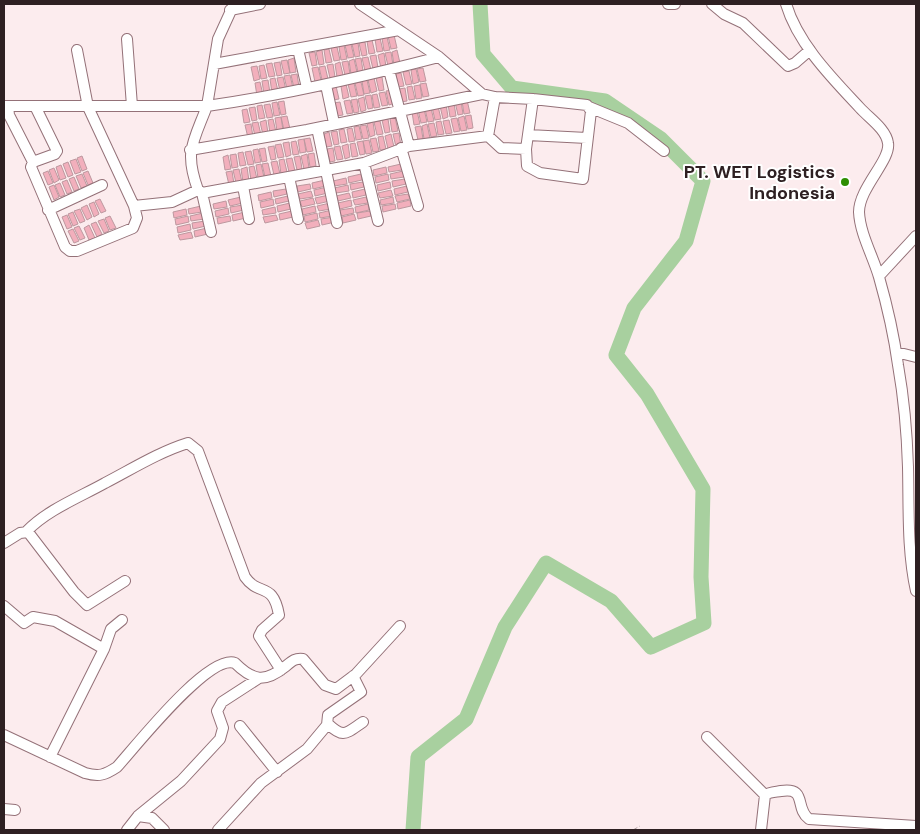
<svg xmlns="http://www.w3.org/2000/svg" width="920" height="834" viewBox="0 0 920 834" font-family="'DM Sans',sans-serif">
<rect width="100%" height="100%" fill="#fcecee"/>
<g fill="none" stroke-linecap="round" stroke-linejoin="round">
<path stroke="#a8d09f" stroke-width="15" d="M413,830L418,757L466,719L505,627L546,563L611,601L651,647L704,623L701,577L703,489L647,394L616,355L634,308L686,241L703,181L661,139L605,101L512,88L483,54L480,4"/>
</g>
<path fill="#f2afbc" stroke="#bd989f" d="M394,35L397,48L391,49L388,36Z
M387,37L390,50L384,51L382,38Z
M380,38L383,51L377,52L375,39Z
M372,40L375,53L369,54L367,41Z
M365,42L367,55L362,56L359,43Z
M358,43L360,56L355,57L352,44Z
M351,44L354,57L348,58L345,45Z
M344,45L347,59L341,60L339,47Z
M337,47L340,60L334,61L331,48Z
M329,49L332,62L326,63L324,50Z
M322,50L324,64L319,65L316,52Z
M397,50L400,63L394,65L392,52Z
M315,52L317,65L312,66L309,53Z
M391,52L393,65L388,66L385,53Z
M384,53L386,67L381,68L378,55Z
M376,55L378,68L373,69L370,56Z
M368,57L371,70L365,71L362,58Z
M294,58L296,72L290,73L288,60Z
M361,58L363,71L358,72L355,59Z
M354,59L357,72L351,74L349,61Z
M287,60L290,73L284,74L281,61Z
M348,61L350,74L345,75L342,62Z
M280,62L282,75L277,76L274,63Z
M340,62L343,75L337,77L335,64Z
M272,63L275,76L269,77L266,64Z
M333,64L335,77L330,78L327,65Z
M264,65L267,78L261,79L259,66Z
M257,66L260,79L254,81L251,67Z
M325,66L328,79L322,80L319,67Z
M318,67L321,80L315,82L312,68Z
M423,68L426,81L420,82L417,69Z
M416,69L419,82L413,84L411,70Z
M409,71L412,84L406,85L403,72Z
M401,73L404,86L398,87L396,74Z
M297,74L299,87L294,88L291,75Z
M290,75L293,88L287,89L284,76Z
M283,77L286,90L280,91L277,78Z
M382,77L384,90L379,91L376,78Z
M275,78L278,91L272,93L270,79Z
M374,78L377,91L371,93L368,80Z
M268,80L270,93L264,94L262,81Z
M367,80L370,93L364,94L362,81Z
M260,82L263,95L257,96L255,83Z
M361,82L364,95L358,96L355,83Z
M354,83L357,96L351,97L348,84Z
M426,83L429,96L423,97L420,84Z
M346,84L349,97L343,99L341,86Z
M420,85L422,98L416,99L414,86Z
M336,86L339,99L333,100L331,87Z
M412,86L415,99L409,100L407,87Z
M405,88L407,101L401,102L399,89Z
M392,90L395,103L389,105L386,91Z
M385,92L388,105L382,106L379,93Z
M377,94L380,107L374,108L372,95Z
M371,95L373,108L368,109L365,96Z
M364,97L366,110L361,112L358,99Z
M357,99L359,112L354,113L351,100Z
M350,100L353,113L347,114L344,101Z
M467,100L470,113L464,114L462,101Z
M284,101L286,114L281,115L278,102Z
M461,101L463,114L458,115L455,102Z
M277,102L280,115L274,116L272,103Z
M340,102L343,115L337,116L334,103Z
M454,103L456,116L450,117L448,104Z
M270,104L273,117L267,118L264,105Z
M446,104L448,117L443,119L440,106Z
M262,105L265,118L259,119L257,106Z
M438,106L441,119L435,120L432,107Z
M255,107L257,120L252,121L249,108Z
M431,108L434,121L428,122L425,109Z
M247,109L250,122L244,123L242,110Z
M424,109L427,122L421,123L418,110Z
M417,111L420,124L414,125L412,112Z
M471,115L473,128L468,129L465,116Z
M287,116L290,129L284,130L281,117Z
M464,116L467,130L461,131L458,118Z
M281,117L283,130L277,131L275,118Z
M395,117L398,131L392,132L390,119Z
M457,118L460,131L454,132L451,119Z
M273,119L276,132L270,133L268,120Z
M388,119L390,132L385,133L382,120Z
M266,120L268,133L263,135L260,122Z
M449,120L452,133L446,134L443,121Z
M380,121L383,134L377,135L374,122Z
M441,121L444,134L438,135L436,122Z
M258,122L261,135L255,136L252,123Z
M373,122L375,135L370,137L367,124Z
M434,123L437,136L431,137L428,124Z
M251,124L253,137L248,138L245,125Z
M427,124L430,138L424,139L422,126Z
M366,125L369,138L363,139L360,126Z
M359,126L362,139L356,140L354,127Z
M421,126L423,139L418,140L415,127Z
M352,128L355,141L349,142L347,129Z
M344,129L347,142L341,143L339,130Z
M337,131L339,144L334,145L331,132Z
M329,132L332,146L326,147L324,134Z
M399,133L401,146L396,147L393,134Z
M391,134L394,147L388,149L385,136Z
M383,136L386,149L380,150L378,137Z
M310,138L313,151L307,152L304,139Z
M376,138L379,151L373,152L370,139Z
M304,139L306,152L300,153L298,140Z
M369,140L372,153L366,154L363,141Z
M296,141L299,154L293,155L291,142Z
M363,141L365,154L360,155L357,142Z
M289,142L291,155L286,157L283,143Z
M355,143L358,156L352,157L350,144Z
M281,144L284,157L278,158L275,145Z
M348,144L350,157L345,159L342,146Z
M274,146L276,159L271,160L268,147Z
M340,146L343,159L337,160L334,147Z
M265,148L267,161L262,162L259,149Z
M333,148L335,161L330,162L327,149Z
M258,149L261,162L255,163L253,150Z
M251,151L254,164L248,165L245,152Z
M243,152L246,165L240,166L238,153Z
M314,153L316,166L310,167L308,154Z
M236,154L238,167L232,168L230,155Z
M307,154L309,168L304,169L301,156Z
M228,155L231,169L225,170L223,157Z
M82,156L87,169L82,171L77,158Z
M300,156L302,169L297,170L294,157Z
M292,158L295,171L289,172L286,159Z
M76,159L81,172L75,174L70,161Z
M284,159L287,172L281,174L279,160Z
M277,161L280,174L274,175L271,162Z
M68,162L73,175L68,177L63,164Z
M268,163L271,176L265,177L262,164Z
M261,164L264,177L258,178L256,165Z
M401,164L402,170L389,172L388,167Z
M61,165L66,178L60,180L56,167Z
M254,166L257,179L251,180L249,167Z
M247,167L249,181L243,182L241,169Z
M386,167L387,173L374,176L373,170Z
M54,168L59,180L54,183L49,170Z
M239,169L242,182L236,183L233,170Z
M48,171L53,183L48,185L43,173Z
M88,171L93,183L88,185L83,173Z
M232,171L234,184L229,185L226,172Z
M403,171L404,177L391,179L390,174Z
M82,174L87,186L81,188L76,176Z
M361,174L362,180L349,183L348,177Z
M388,174L389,180L376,183L375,177Z
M74,177L79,189L74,191L69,179Z
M346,178L347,184L334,186L333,181Z
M405,179L406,184L393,187L392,181Z
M67,180L72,192L67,194L62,182Z
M325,180L326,186L313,189L312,183Z
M363,182L364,187L351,190L350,184Z
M390,182L391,188L378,191L377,185Z
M60,183L65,195L60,197L55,185Z
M310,184L311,189L298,192L297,186Z
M54,185L59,197L54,200L49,187Z
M348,185L349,191L336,193L334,188Z
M407,186L408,192L395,195L394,189Z
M327,187L328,193L315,196L314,190Z
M286,189L287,194L274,197L273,191Z
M365,189L366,195L353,198L352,192Z
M391,190L393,196L380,198L378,193Z
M311,191L313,197L300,199L298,194Z
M271,192L272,198L259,201L258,195Z
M349,193L351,198L338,201L336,196Z
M408,194L410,199L397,202L395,196Z
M329,195L330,201L317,204L315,198Z
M288,196L289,201L276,204L275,199Z
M241,197L243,203L230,206L228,200Z
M366,197L368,203L355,205L353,200Z
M393,197L394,203L381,205L380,200Z
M313,198L315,204L302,207L300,201Z
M100,199L106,211L101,213L95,201Z
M273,199L274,205L261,208L260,202Z
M351,200L352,206L340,209L338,203Z
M410,200L411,206L398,209L397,203Z
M226,201L227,207L214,209L213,204Z
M94,202L99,214L94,217L89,204Z
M290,203L291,209L278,212L277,206Z
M330,203L331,209L319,211L317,206Z
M368,204L369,210L356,213L355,207Z
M395,204L396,209L383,212L382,206Z
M87,205L92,217L87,220L81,208Z
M243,205L244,210L231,213L230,207Z
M201,206L202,212L189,214L188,209Z
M315,206L316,212L303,215L302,209Z
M275,207L276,213L263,215L262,210Z
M228,208L229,214L216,217L215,211Z
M353,208L354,213L341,216L340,210Z
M80,209L85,221L80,223L74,211Z
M186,209L187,215L174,218L173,212Z
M332,210L333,216L320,218L319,213Z
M292,211L293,217L280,220L279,214Z
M370,211L371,216L358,219L357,213Z
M73,212L78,224L73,226L68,214Z
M245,212L246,218L233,221L232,215Z
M203,213L204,219L191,221L190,216Z
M317,213L318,219L305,222L304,216Z
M354,214L356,220L343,223L342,217Z
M67,215L72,227L67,229L62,217Z
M276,215L278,220L265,223L263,217Z
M110,216L116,228L110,230L105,218Z
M188,216L189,222L176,225L175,219Z
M230,216L231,221L218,224L217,218Z
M334,217L335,222L322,225L321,219Z
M104,219L109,231L104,233L98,221Z
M318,220L320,226L307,229L305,223Z
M205,221L206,226L193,229L192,223Z
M96,222L102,234L97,237L91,224Z
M190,224L191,230L178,233L177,227Z
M89,225L95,238L89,240L84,228Z
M79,226L85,238L80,240L74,228Z
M207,228L208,234L195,237L194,231Z
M73,229L79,241L74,243L68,231Z
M191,232L193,238L180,240L178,235Z"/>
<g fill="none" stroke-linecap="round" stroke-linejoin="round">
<defs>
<path id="minor" d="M360,4L439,57L482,94L495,97L533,99L587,105L591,111L583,179L540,173L527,166L526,149L533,99
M668,4H675
M712,4L724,14L743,23L788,66L795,63L810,50
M786,4C798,44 832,78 860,108C869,118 886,129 888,143C891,160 859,188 859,212C860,234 873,256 879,277C887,305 894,336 898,365C904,399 907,433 908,467C909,509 907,550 916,591
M230,10L260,4
M127,39L132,106
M298,49L307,88
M77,50L88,107L134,206
M214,64L399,30
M389,70L409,146
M326,85L334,123
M4,106H207L218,39L234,4
M8,106L9,115L33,162
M35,106L57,151L55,154L33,162L31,167L65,247L70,251H77L133,228L137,218L134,206L172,202L198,190C184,151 193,143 207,106C285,95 362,77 439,57
M589,107L628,123L664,151
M317,128L337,223
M528,135L587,138
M488,136L501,148L526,149
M401,148L418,206
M190,150L307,130L482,94
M364,163L378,221
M289,177L298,219
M243,186L249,219
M198,190L202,193L364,163L409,146L488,136L495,97
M202,193L211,232
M48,210L102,185
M879,276L916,236
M896,352L916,357
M27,531C47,510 80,497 105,483C132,469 159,452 188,443L198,451L245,577C259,597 273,581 279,615L262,630L259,636L281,670
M4,543L20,533L28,532L74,592L87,605L125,581
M4,606L24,623L33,617L55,621L104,649L111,629L122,620
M328,724C344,739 346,733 363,722
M240,726L277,772
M4,735L85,773C99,777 105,775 117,767C136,746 209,653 235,663C253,681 265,683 286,666C292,661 295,658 303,659L325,685L336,689L356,674L400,626
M707,737L765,795
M50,757L104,649
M4,809L15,810
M138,816L152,818L164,830
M127,830L138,816L181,781L220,739L223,728L217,711L222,702L259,678
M218,830L261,783L307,749L327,725L328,715L361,692L353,676
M761,830L765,795C769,792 775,792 781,791C808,787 794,808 809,819L916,826"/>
</defs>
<use href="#minor" stroke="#947178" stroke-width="12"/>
<path stroke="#ad9ea0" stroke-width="1" stroke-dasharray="5 2.5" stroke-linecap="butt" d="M633,830L640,826"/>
<use href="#minor" stroke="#fff" stroke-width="10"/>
</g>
<circle fill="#2e8e02" stroke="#fff" stroke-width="2" cx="845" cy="182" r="5"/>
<g text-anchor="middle" stroke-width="4" stroke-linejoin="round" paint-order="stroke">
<g font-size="18" font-weight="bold" fill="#2e2022" stroke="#fff" text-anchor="end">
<text x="835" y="178">PT. WET Logistics<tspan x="835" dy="21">Indonesia</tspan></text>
</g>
</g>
<rect width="920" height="834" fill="none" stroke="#2e2022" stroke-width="10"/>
</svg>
